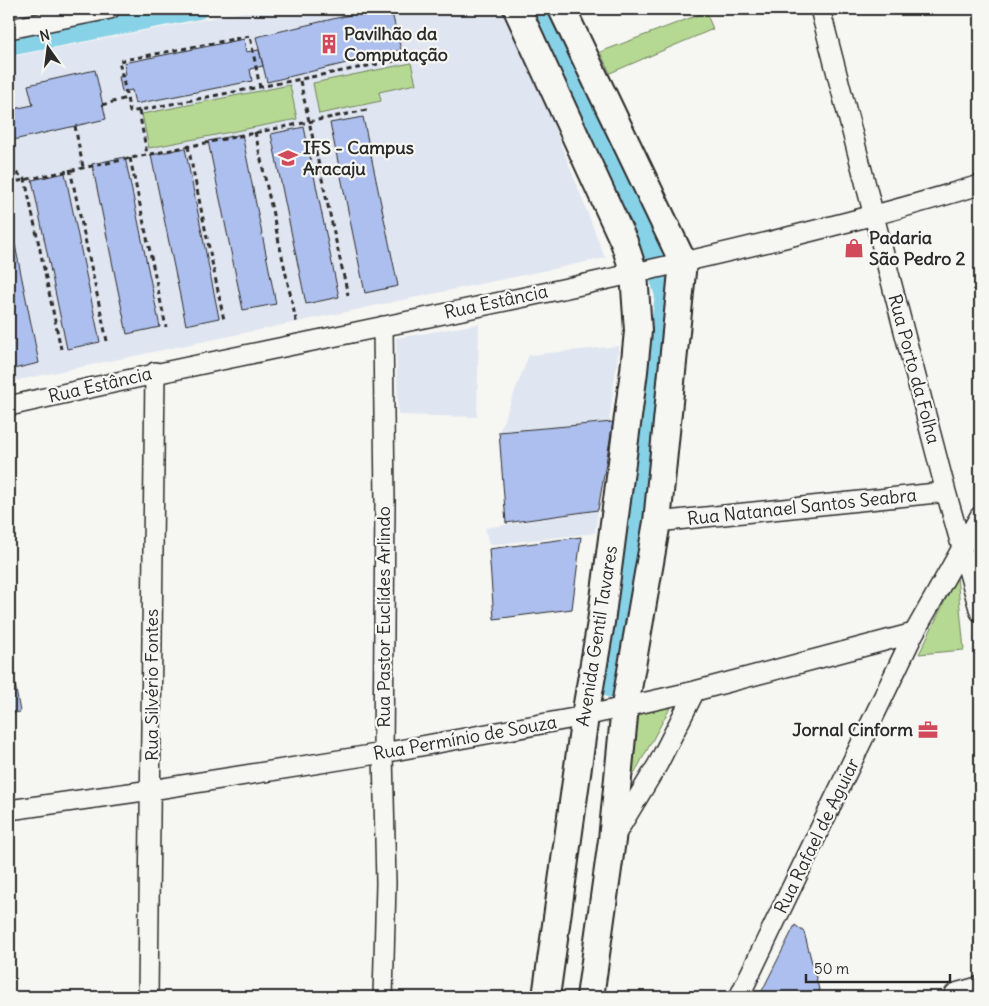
<svg xmlns="http://www.w3.org/2000/svg" width="989" height="1006" viewBox="0 0 989 1006" font-family="Delius,sans-serif">
<rect width="100%" height="100%" fill="#f6f6f2"/>
<filter id="ink" filterUnits="userSpaceOnUse"><feTurbulence type="fractalNoise" baseFrequency=".02" numOctaves="2"/><feDisplacementMap in="SourceGraphic" scale="10" xChannelSelector="R" yChannelSelector="G"/><feConvolveMatrix kernelMatrix="1 2 1 2 8 2 1 2 1" color-interpolation-filters="sRGB"/></filter>
<g filter="url(#ink)">
<path fill="#e0e6f1" d="M258,9H509L605,258L9,382V57Z
M479,324L477,417L398,415L396,338Z
M619,346L609,422L499,432L529,355Z
M598,510L595,533L489,545L485,528Z"/>
<path fill="#b5d892" stroke="#70825e" d="M706,12L713,29L610,73L600,52Z
M411,63L416,84L379,92L381,101L319,114L313,83Z
M290,85L297,119L149,148L142,114Z
M957,576L964,650L919,654Z
M675,699L618,803L631,709Z"/>
<g fill="none" stroke-linecap="round" stroke-linejoin="round">
<path stroke="#88d2e8" stroke-width="20" d="M544,9L650,247L665,295L611,688
M9,46L199,9"/>
</g>
<path fill="#adbfee" stroke="#2b2b2b" d="M375,9H391L401,50L267,82L256,37Z
M244,39L246,52L259,50L263,66L250,69L252,81L135,104L132,90L122,92L119,77L126,75L124,63Z
M95,70L106,119L9,141V110L33,105L28,85Z
M363,117L398,286L365,293L330,123Z
M304,127L339,297L306,304L271,134Z
M242,134L276,304L243,310L208,141Z
M185,148L219,318L186,325L151,155Z
M125,157L160,327L127,334L92,164Z
M65,173L100,342L67,349L32,180Z
M9,215L39,363L9,370Z
M613,422L598,510L506,523L499,432Z
M581,537L572,609L494,619L489,549Z
M9,656H10L20,712L9,714Z
M795,925L804,932L821,997H759Z"/>
<g fill="none" stroke-linecap="round" stroke-linejoin="round">
<defs>
<path id="minor" d="M820,9L946,492L980,612
M9,29L110,9
M383,326L385,503L383,753L386,883L383,997
M9,406C297,340 589,291 874,215C910,206 945,195 980,185
M657,522L946,492
M9,810L151,790L383,753L585,716L695,691L914,633
M614,837L658,764L695,691
M148,997L155,372
M739,997L914,633L980,516"/>
<path id="secondary" d="M517,9L624,242L634,273L638,331L634,371L601,622L585,716L546,997
M562,9L683,262L657,522L625,706L612,840L590,997"/>
<path id="primary" d="M958,997L980,991"/>
</defs>
<use href="#minor" stroke="#2b2b2b" stroke-width="22"/>
<use href="#secondary" stroke="#2b2b2b" stroke-width="30"/>
<use href="#primary" stroke="#2b2b2b" stroke-width="31"/>
<path stroke="#2b2b2b" stroke-width="3" stroke-dasharray="5 4" stroke-linecap="butt" d="M300,81L348,295
M260,88L250,36L119,61L130,112L394,61
M102,105L127,98
M139,111L147,154
M75,126L83,167
M255,132L297,325
M188,146L224,320
M130,158L166,327
M9,168L25,179L61,349
M70,169L107,341
M9,183L367,110"/>
<use href="#minor" stroke="#f6f6f2" stroke-width="19"/>
<use href="#secondary" stroke="#f6f6f2" stroke-width="26"/>
<use href="#primary" stroke="#f6f6f2" stroke-width="28"/>
</g>
</g>
<defs>
<symbol id="building-bare" viewBox="-9 -9 18 18"><path d="M-4-6H4V6H1V3H-1V6H-4ZM-2.5-4.3h1.7v1.8h-1.7ZM.8-4.3h1.7v1.8H.8ZM-2.5-1h1.7V.8h-1.7ZM.8-1h1.7V.8H.8Z" fill="#d1495b" stroke="#f6f6f2" stroke-width="2.5" paint-order="stroke"/></symbol>
<symbol id="university-bare" viewBox="-9 -9 18 18"><path d="M0-5L7-2L0 1L-7-2ZM-4 1L0 2.5L4 1V4Q0 6-4 4Z" fill="#d1495b" stroke="#f6f6f2" stroke-width="2.5" paint-order="stroke"/></symbol>
<symbol id="shop-bare" viewBox="-9 -9 18 18"><path d="M-5-2.5h2.3a2.7 3.5 0 0 1 5.4 0H5L5.5 6h-11ZM-1.5-2.5h3a1.5 2.3 0 0 0-3 0Z" fill="#d1495b" stroke="#f6f6f2" stroke-width="2.5" paint-order="stroke"/></symbol>
<symbol id="office-bare" viewBox="-9 -9 18 18"><path d="M-6-3h4V-5.5h4V-3h4V5H-6ZM-1-4.5V-3h2v-1.5ZM-6 0V1H6V0Z" fill="#d1495b" stroke="#f6f6f2" stroke-width="2.5" paint-order="stroke"/></symbol>
</defs>
<g fill-rule="evenodd">
<use href="#building-bare" x="315" y="30" width="28" height="28"/>
<use href="#university-bare" x="274" y="144" width="28" height="28"/>
<use href="#shop-bare" x="840" y="234" width="28" height="28"/>
<use href="#office-bare" x="914" y="716" width="28" height="28"/>
</g>
<g text-anchor="middle" stroke-width="4.5" stroke-linejoin="round" paint-order="stroke">
<g font-size="18" font-weight="bold" fill="#2b2b2b" stroke="#f6f6f2" text-anchor="start">
<text x="344" y="40">Pavilhão da<tspan x="344" dy="21">Computação</tspan></text>
<text x="303" y="154">IFS - Campus<tspan x="303" dy="21">Aracaju</tspan></text>
<text x="869" y="244">Padaria<tspan x="869" dy="21">São Pedro 2</tspan></text>
<text x="913" y="736" text-anchor="end">Jornal Cinform</text>
</g>
<g font-size="18" fill="#2b2b2b" stroke="#f6f6f2">
<text transform="translate(496 302) rotate(-12)" y="6">Rua Estância</text>
<text transform="translate(914 369) rotate(75)" y="6">Rua Porto da Folha</text>
<text transform="translate(100 385) rotate(-13)" y="6">Rua Estância</text>
<text transform="translate(802 507) rotate(-6)" y="6">Rua Natanael Santos Seabra</text>
<text transform="translate(384 617) rotate(-90)" y="6">Rua Pastor Euclídes Arlindo</text>
<text transform="translate(597 636) rotate(-81)" y="6">Avenida Gentil Tavares</text>
<text transform="translate(152 685) rotate(-90)" y="6">Rua Silvério Fontes</text>
<text transform="translate(465 738) rotate(-10)" y="6">Rua Permínio de Souza</text>
<text transform="translate(817 836) rotate(-64)" y="6">Rua Rafael de Aguiar</text>
</g>
</g>
<rect width="989" height="1006" fill="none" stroke="#f6f6f2" stroke-width="30"/>
<rect x="15" y="15" width="959" height="976" fill="none" stroke="#2b2b2b" stroke-width="2" filter="url(#ink)"/>
<g transform="translate(48 48) rotate(346)" stroke="#f6f6f2" stroke-width="4" paint-order="stroke">
<path d="M0-4L9 19L0 12L-9 19Z" fill="#2b2b2b"/>
<text y="-8" font-size="14" font-weight="bold" text-anchor="middle" fill="#2b2b2b">N</text>
</g>
<path d="M806 974v8h144v-8" fill="none" stroke="#2b2b2b" stroke-width="2.5"/>
<text x="814" y="974" font-size="15" fill="#2b2b2b" stroke="#f6f6f2" stroke-width="4" paint-order="stroke">50 m</text>
</svg>
